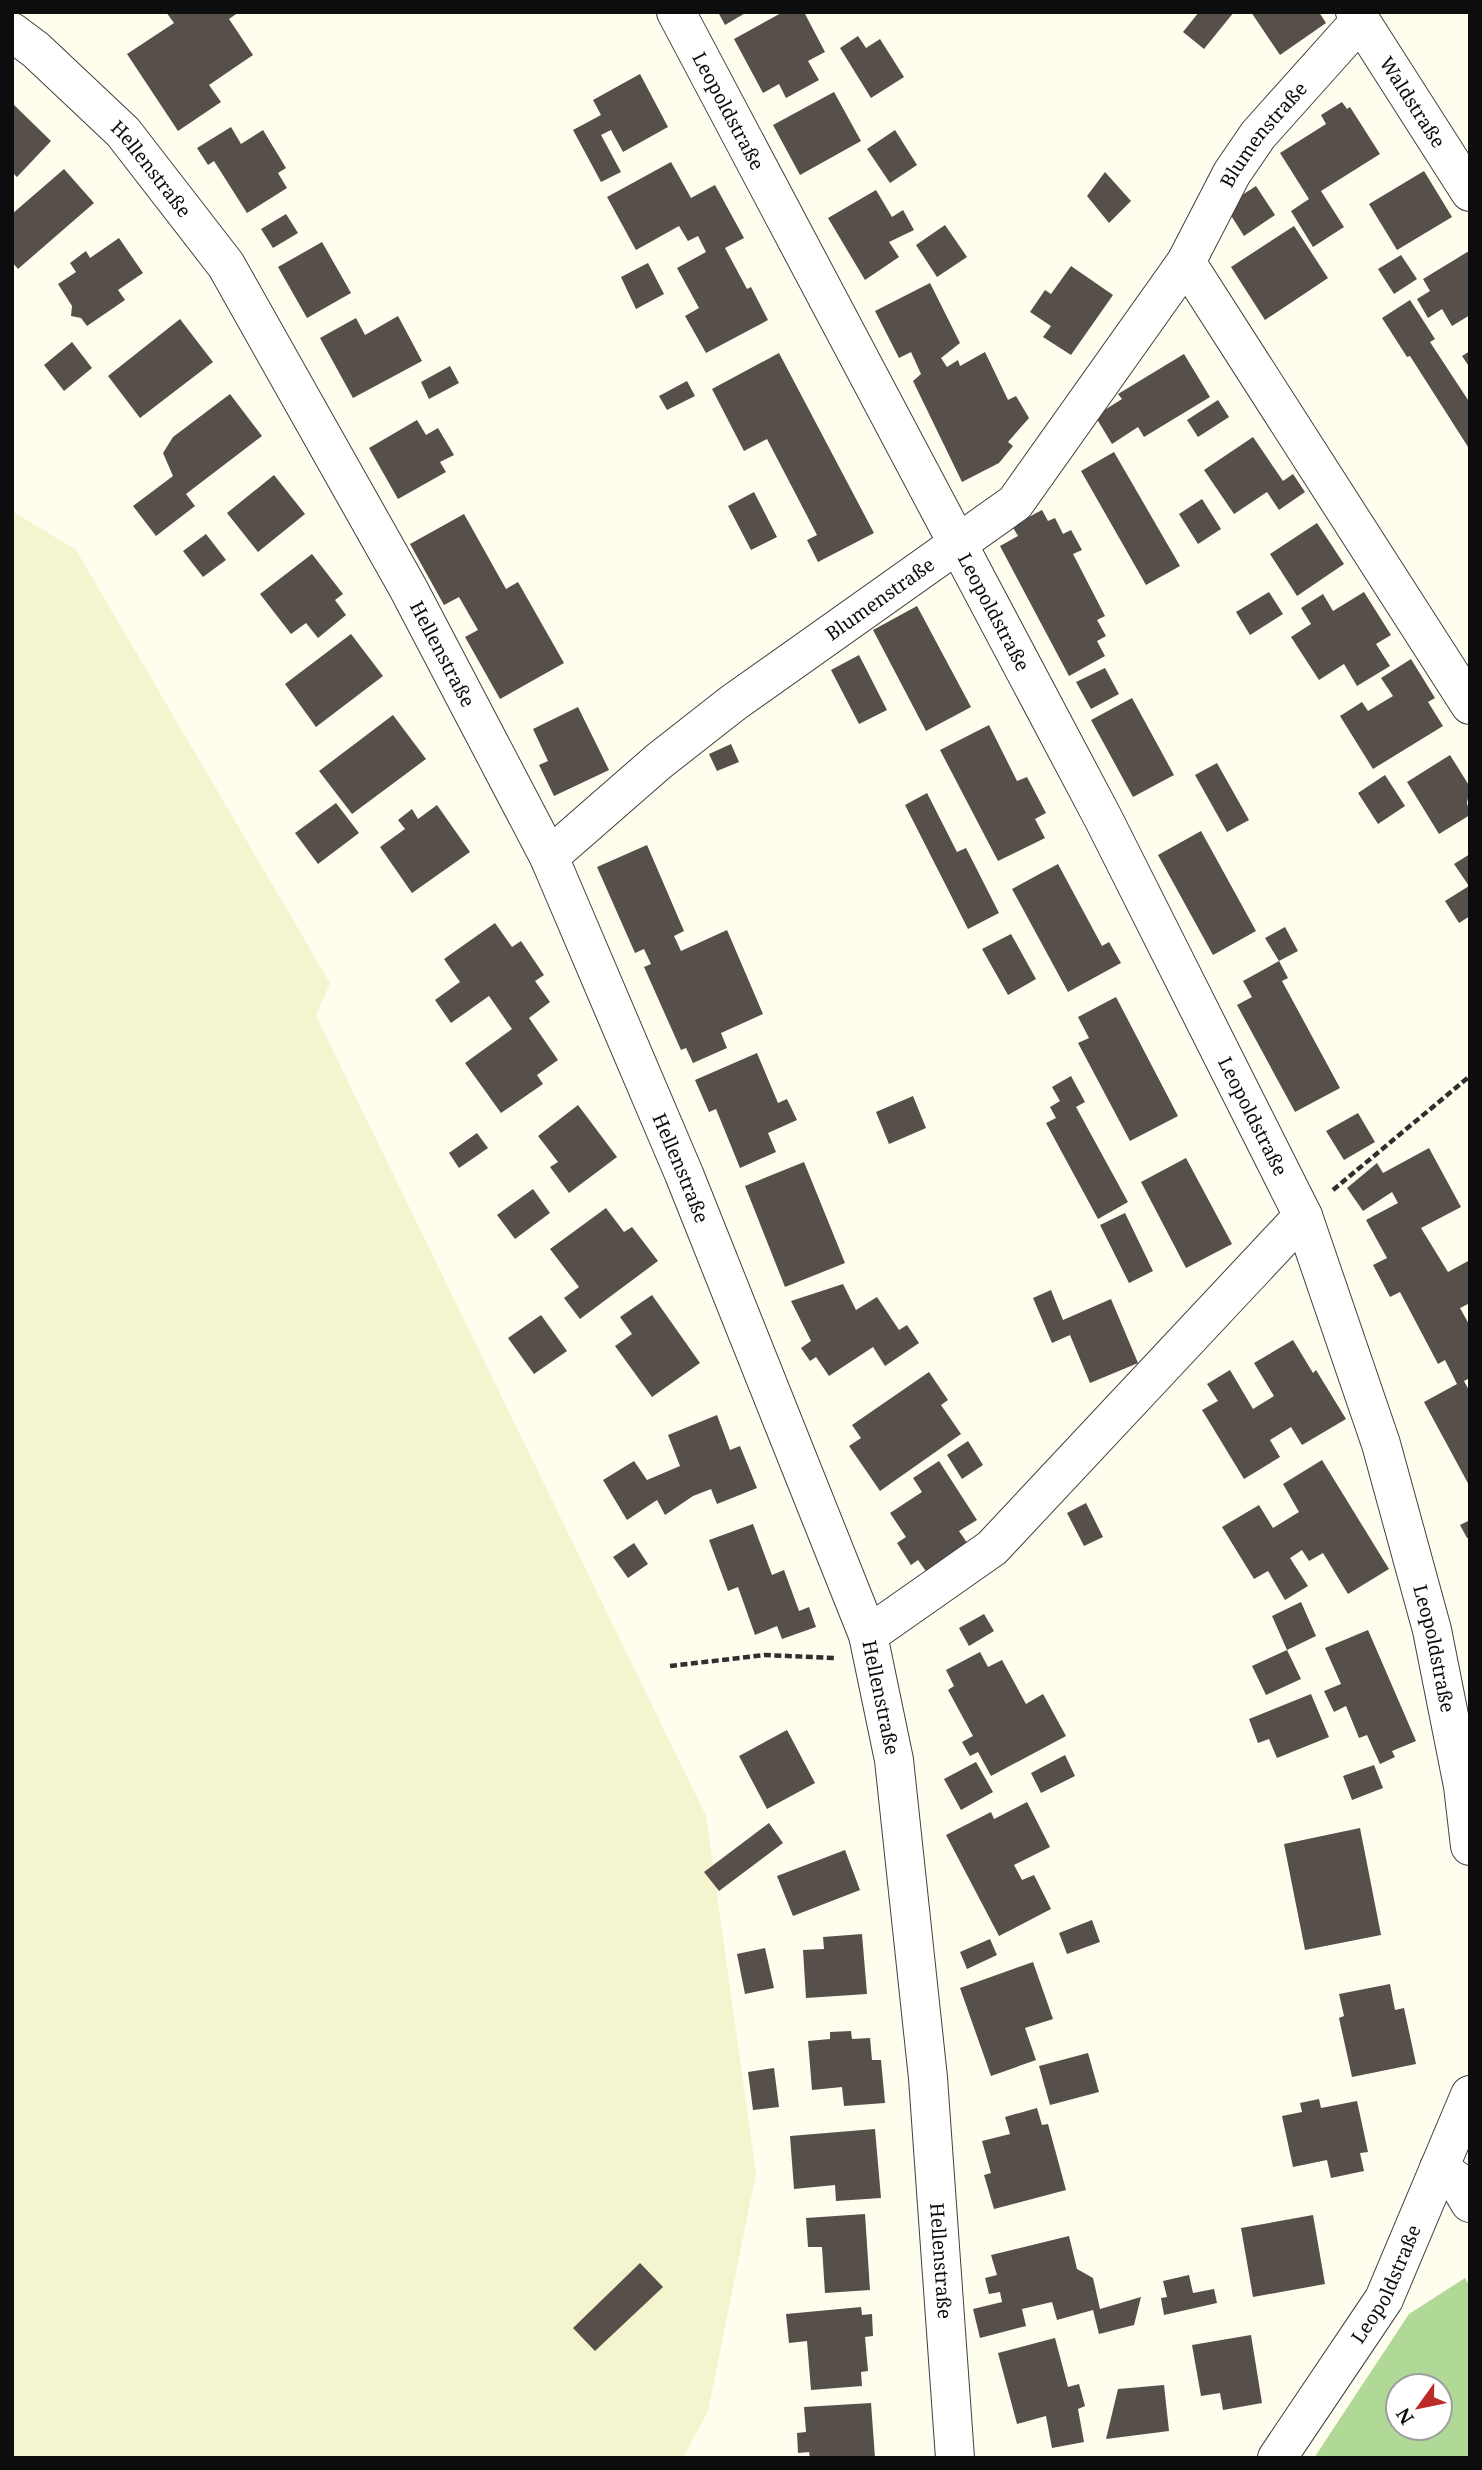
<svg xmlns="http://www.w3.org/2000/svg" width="1482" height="2470" viewBox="0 0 1482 2470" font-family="'Noto Serif',serif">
<rect width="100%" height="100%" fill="#fffdee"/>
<path fill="#f4f4ce" d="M12,511L76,550L330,983L316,1016L706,1816L756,2174L708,2411L683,2458H12Z"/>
<path fill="#b0d997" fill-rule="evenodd" d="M1465,2278L1470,2287V2458H1314L1409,2314ZM1398,2386H1440V2428H1398Z"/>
<path fill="#564f4a" d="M166,12H239L229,19L253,55L209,85L221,102L178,131L127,54L174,23Z
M718,12H747L725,25Z
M783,12H804L825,52L808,61L819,80L786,98L779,84L763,93L734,39Z
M1199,12H1234L1204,49L1183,32Z
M1251,12H1319L1326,23L1280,55Z
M858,36L866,48L880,39L904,77L871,98L840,48Z
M640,74L668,127L623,152L611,130L601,135L621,172L601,182L573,130L601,115L593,100Z
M834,92L861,141L800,175L773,125Z
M1342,102L1347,109L1350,107L1380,154L1321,191L1344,227L1313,247L1291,211L1309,199L1280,153L1326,124L1321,115Z
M12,103L51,141L17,177L12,172Z
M231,127L241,144L263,130L286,168L278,173L287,188L247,213L214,161L208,165L197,148Z
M895,130L917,165L890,183L867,149Z
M671,162L691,198L715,185L744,238L725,248L747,289L751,287L768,320L706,353L685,316L699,308L677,268L706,252L698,236L688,241L679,226L636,250L607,197Z
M64,169L94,203L18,269L12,262V214Z
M1424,171L1452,217L1397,250L1369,204Z
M1105,172L1131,201L1109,223L1087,196Z
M1256,186L1275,215L1244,236L1225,206Z
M876,190L892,217L903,210L914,230L889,242L899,257L865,280L828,218Z
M286,214L298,233L273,248L261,229Z
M945,225L967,257L937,277L916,245Z
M1294,226L1328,278L1265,320L1231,267Z
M119,238L143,273L118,290L125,300L87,326L81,318L71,316L72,306L58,284L76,272L70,263L86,251L90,258Z
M322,242L351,293L307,318L278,267Z
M1469,251L1470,315L1452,326L1442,309L1428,318L1417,299L1430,291L1423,279Z
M1401,255L1417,279L1394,294L1378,269Z
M648,263L664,294L636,309L621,277Z
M1071,266L1113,295L1071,355L1043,337L1051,326L1030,312L1045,290L1051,294Z
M930,283L960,343L941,358L947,367L958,360L960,366L985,352L1008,400L1016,396L1029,418L1008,442L1013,446L999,463L962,482L913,381L921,374L911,352L899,358L875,311Z
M1410,300L1435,339L1430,342L1470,403V450L1410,356L1407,357L1382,318Z
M398,316L422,361L353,398L320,338L356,318L365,335Z
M180,319L213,362L140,418L108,376Z
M72,342L92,368L64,391L44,365Z
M1470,351V368L1462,356Z
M779,353L874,533L818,562L807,540L817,535L767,439L744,451L712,389Z
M1184,354L1210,397L1144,437L1138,427L1112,444L1095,416L1122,399L1118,394Z
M450,366L459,383L429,399L421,382Z
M687,381L695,396L667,410L659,396Z
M230,394L262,436L186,494L195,506L156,536L133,506L173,476L163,453L173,437Z
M1218,400L1229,417L1198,437L1187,420Z
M417,420L426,435L438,428L454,455L440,462L446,472L398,499L369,448Z
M1253,437L1283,481L1293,474L1305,492L1279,510L1267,492L1234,514L1204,470Z
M1114,452L1180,566L1146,585L1081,471Z
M274,475L305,514L258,552L227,513Z
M754,492L777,537L751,550L728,506Z
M1202,499L1221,529L1198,544L1179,514Z
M1042,510L1048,521L1055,518L1063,534L1071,530L1082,550L1073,554L1105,616L1097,620L1106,636L1097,641L1105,656L1069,676L1000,546L1018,536L1012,526Z
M464,514L506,589L518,582L564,663L500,699L465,637L478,630L459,597L444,605L410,544Z
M1317,523L1344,564L1297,596L1270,554Z
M206,534L226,560L203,577L183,551Z
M312,554L343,594L335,600L346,615L318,638L306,623L291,634L260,594Z
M1269,592L1283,614L1250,635L1236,612Z
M1364,592L1391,635L1376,644L1390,666L1357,686L1344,664L1319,680L1291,637L1311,624L1301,608L1323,594L1333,611Z
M917,606L971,707L926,731L873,630Z
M351,634L383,676L316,727L285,684Z
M859,655L887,710L859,724L831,670Z
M1411,659L1435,698L1428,702L1443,726L1373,769L1340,716L1362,702L1368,711L1393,696L1381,678Z
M1105,668L1119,694L1091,709L1076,682Z
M1132,698L1174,775L1133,797L1091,720Z
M578,707L609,770L554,796L539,765L548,761L533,729Z
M393,715L426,759L352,814L319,771Z
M989,725L1017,781L1027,777L1046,813L1035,819L1045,838L998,861L940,750Z
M731,744L739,762L717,771L709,754Z
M1450,755L1470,787L1467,803L1470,815L1439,834L1407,782Z
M1217,763L1249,820L1227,832L1195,775Z
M1385,775L1405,806L1378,824L1358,793Z
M927,793L957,852L966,848L999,913L968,929L905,805Z
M336,803L359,833L318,864L295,833Z
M437,805L470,852L412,893L380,847L405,829L398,820L412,809L418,819Z
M1201,831L1256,931L1213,955L1158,855Z
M647,845L684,931L674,936L681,951L727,930L763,1014L721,1033L727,1048L693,1063L686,1048L681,1050L644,967L651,964L644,949L635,953L597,867Z
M1470,854V916L1459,923L1445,901L1469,886L1454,864Z
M1058,864L1102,946L1109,942L1121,963L1068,992L1012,889Z
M495,923L512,947L521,941L544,975L535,981L550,1002L529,1018L558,1060L537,1075L543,1084L501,1113L465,1063L512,1029L489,996L451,1023L435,1000L460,982L444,959Z
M1285,927L1298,951L1279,961L1265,938Z
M1011,934L1036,979L1008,995L982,949Z
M1279,961L1288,978L1282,981L1340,1088L1295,1112L1237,1005L1252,997L1243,981Z
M1116,997L1178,1116L1130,1141L1078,1043L1089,1038L1078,1017Z
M757,1053L778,1103L787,1099L797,1120L768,1133L776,1152L740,1168L716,1109L709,1112L695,1080Z
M1071,1076L1085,1102L1076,1107L1128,1202L1098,1219L1046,1123L1056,1118L1050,1107L1060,1101L1052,1087Z
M913,1096L926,1128L889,1144L876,1112Z
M578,1105L617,1157L569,1193L550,1167L558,1162L538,1136Z
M1358,1113L1375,1142L1344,1160L1326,1131Z
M477,1133L488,1148L459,1168L449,1153Z
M1429,1148L1461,1207L1421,1228L1448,1272L1470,1260V1303L1460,1308L1470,1326V1378L1464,1381L1470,1392V1487L1424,1402L1457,1384L1445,1360L1438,1364L1400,1292L1390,1297L1373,1265L1387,1258L1366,1220L1398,1203L1392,1192L1363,1211L1347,1188L1377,1163L1383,1173Z
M1186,1158L1232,1244L1186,1268L1141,1182Z
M804,1162L845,1263L785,1287L745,1186Z
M533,1189L550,1213L515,1239L497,1215Z
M606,1208L624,1232L632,1227L658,1261L580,1319L564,1298L579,1287L550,1249Z
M1125,1213L1153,1271L1129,1283L1100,1225Z
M843,1284L856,1310L877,1297L899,1330L907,1325L919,1343L885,1366L873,1347L829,1376L816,1357L810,1361L801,1348L811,1341L791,1301Z
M1051,1290L1063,1320L1111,1299L1138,1363L1090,1383L1070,1335L1052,1343L1033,1298Z
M652,1295L700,1363L652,1397L615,1346L632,1334L620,1317Z
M541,1315L567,1351L534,1374L508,1338Z
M1293,1340L1313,1373L1316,1370L1346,1419L1302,1445L1291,1427L1270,1440L1280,1457L1244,1479L1202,1410L1218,1401L1207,1384L1230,1370L1253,1409L1274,1396L1254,1363Z
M929,1372L948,1400L941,1405L961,1434L880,1491L849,1446L861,1438L852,1425Z
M717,1415L730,1450L740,1446L757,1488L717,1504L711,1489L693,1496L665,1515L657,1500L627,1520L603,1480L634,1461L647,1480L680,1466L668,1435Z
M968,1441L983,1465L962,1479L947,1455Z
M1322,1460L1389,1569L1348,1594L1323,1553L1309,1561L1302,1550L1290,1558L1308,1586L1285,1600L1268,1571L1254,1579L1222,1527L1259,1505L1273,1528L1299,1512L1283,1484Z
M939,1461L977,1520L959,1531L972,1550L930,1577L918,1560L911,1565L897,1543L906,1537L890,1513L922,1492L913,1478Z
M1086,1503L1103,1537L1084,1546L1067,1513Z
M1470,1520V1537L1467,1538L1460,1525Z
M753,1524L772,1575L784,1570L799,1611L809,1607L816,1627L782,1639L777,1626L755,1635L738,1587L728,1591L709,1540Z
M634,1543L648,1564L628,1578L613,1557Z
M1301,1602L1316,1636L1287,1650L1301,1679L1266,1695L1252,1666L1287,1650L1272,1616Z
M984,1614L994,1631L969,1646L959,1628Z
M1368,1630L1416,1741L1392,1751L1395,1757L1380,1764L1367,1735L1359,1738L1346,1706L1334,1712L1324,1691L1341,1684L1325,1648Z
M980,1652L988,1667L1002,1660L1026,1704L1043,1694L1066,1736L991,1776L978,1752L970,1756L962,1742L973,1736L948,1690L954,1686L946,1670Z
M1311,1694L1329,1737L1277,1758L1269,1739L1258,1743L1249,1719Z
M787,1730L815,1783L767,1809L739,1756Z
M1065,1755L1075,1776L1041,1793L1031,1773Z
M976,1762L993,1792L961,1810L944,1779Z
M1374,1765L1383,1788L1352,1800L1343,1776Z
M1027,1802L1050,1847L1014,1865L1022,1880L1034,1875L1051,1909L999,1936L946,1835L991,1812L994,1819Z
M769,1823L783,1843L719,1891L704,1872Z
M1360,1828L1381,1935L1305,1950L1284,1844Z
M845,1850L860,1890L793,1916L777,1876Z
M1092,1920L1100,1942L1067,1954L1059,1933Z
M862,1934L867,1994L806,1998L803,1950L824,1949L823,1937Z
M990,1939L997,1955L967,1969L960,1952Z
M765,1948L774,1988L745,1994L737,1954Z
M1033,1962L1053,2019L1025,2028L1036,2060L991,2076L960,1988Z
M1390,1984L1395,2010L1404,2008L1416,2064L1352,2077L1339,2018L1344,2016L1339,1994Z
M851,2031L852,2039L870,2038L872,2060H881L885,2103L844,2106L842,2087L812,2090L808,2041L830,2039V2032Z
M1088,2053L1099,2092L1050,2105L1039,2066Z
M774,2068L779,2107L753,2110L748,2072Z
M1319,2099L1321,2108L1357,2101L1368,2152L1360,2153L1364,2171L1331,2178L1327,2160L1293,2167L1282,2116L1302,2112L1300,2103Z
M1037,2108L1042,2125L1048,2124L1066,2190L994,2209L984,2175L991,2173L982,2141L1010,2134L1005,2117Z
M875,2129L881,2198L836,2201L835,2185L794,2189L790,2136Z
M865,2214L870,2290L825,2293L822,2247H808L806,2218Z
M1313,2215L1325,2284L1253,2297L1241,2228Z
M1069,2236L1077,2269L1093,2278L1100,2309L1141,2297L1134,2325L1099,2334L1093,2310L1057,2320L1052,2302L1022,2309L1026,2326L980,2338L973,2309L1002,2302L1000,2292L989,2294L985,2278L997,2275L991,2255Z
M640,2263L663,2287L595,2351L573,2328Z
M1189,2275L1193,2293L1214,2289L1217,2303L1164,2315L1161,2298L1167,2297L1163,2281Z
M861,2307L862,2315L872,2314L873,2336L865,2337L868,2371L861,2372L862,2386L811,2390L807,2341L789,2343L786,2314Z
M1251,2335L1262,2403L1223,2410L1220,2393L1201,2396L1192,2345Z
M1055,2338L1068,2387L1079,2384L1085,2406L1078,2409L1084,2442L1052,2448L1046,2416L1017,2424L998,2353Z
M1164,2385L1169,2431L1106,2439L1118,2389Z
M871,2403L875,2458H810L809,2452L798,2453L797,2433L806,2432L804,2407Z"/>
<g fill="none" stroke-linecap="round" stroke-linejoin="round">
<defs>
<g id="minor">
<path id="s1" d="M676,12L1103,818L1303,1216L1381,1444L1432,1630L1463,1786L1470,1846"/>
<path id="s2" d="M1355,12L1470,192"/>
<path id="s3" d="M12,32L36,50L123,132L226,265L408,588L549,857L684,1174L868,1635L894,1760L928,2078L955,2458"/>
<path d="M1186,262L1470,705"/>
<path id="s4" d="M549,857L659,761L733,703L1015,503L1186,262L1232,173L1258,135L1360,21"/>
<path d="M868,1635L992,1548L1303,1216"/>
<path d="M1439,2168L1457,2181L1470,2203"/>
<path id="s5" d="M1277,2458L1384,2299L1470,2095"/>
</g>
</defs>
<use href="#minor" stroke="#404040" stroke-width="40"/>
<path stroke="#2f2f2f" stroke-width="4.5" stroke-dasharray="7 3.5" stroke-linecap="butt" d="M1333,1190L1470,1076
M670,1666L765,1655L834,1658"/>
<use href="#minor" stroke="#fff" stroke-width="38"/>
</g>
<g text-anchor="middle" stroke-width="7" stroke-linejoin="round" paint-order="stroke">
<g font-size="19" fill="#0d0d0d" stroke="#fff">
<text dy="7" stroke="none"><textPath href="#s2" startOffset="107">Waldstraße</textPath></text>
<text dy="7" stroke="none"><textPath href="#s1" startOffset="112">Leopoldstraße</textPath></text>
<text dy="7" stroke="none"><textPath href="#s4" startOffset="1031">Blumenstraße</textPath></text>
<text dy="7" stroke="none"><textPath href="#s3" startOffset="196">Hellenstraße</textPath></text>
<text dy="7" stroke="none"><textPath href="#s4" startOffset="420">Blumenstraße</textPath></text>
<text dy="7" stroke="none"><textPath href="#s1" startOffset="679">Leopoldstraße</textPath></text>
<text dy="7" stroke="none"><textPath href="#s3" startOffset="763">Hellenstraße</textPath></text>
<text dy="7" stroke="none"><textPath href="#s1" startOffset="1246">Leopoldstraße</textPath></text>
<text dy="7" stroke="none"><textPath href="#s3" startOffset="1330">Hellenstraße</textPath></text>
<text dy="7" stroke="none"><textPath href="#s1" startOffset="1810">Leopoldstraße</textPath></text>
<text dy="7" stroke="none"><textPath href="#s3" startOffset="1897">Hellenstraße</textPath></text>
<text dy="7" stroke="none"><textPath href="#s3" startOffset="2464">Hellenstraße</textPath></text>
<text dy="7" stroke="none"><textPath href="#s5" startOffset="206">Leopoldstraße</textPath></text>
</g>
</g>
<rect width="1482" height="2470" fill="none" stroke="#0d0d0d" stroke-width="28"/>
<g transform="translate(1419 2407) rotate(237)"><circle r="33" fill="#ffffff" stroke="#9e9e9e" stroke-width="2"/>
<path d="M0-5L12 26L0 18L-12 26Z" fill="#bc2b27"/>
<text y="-10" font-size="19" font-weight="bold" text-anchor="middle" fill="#0d0d0d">N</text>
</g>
</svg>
